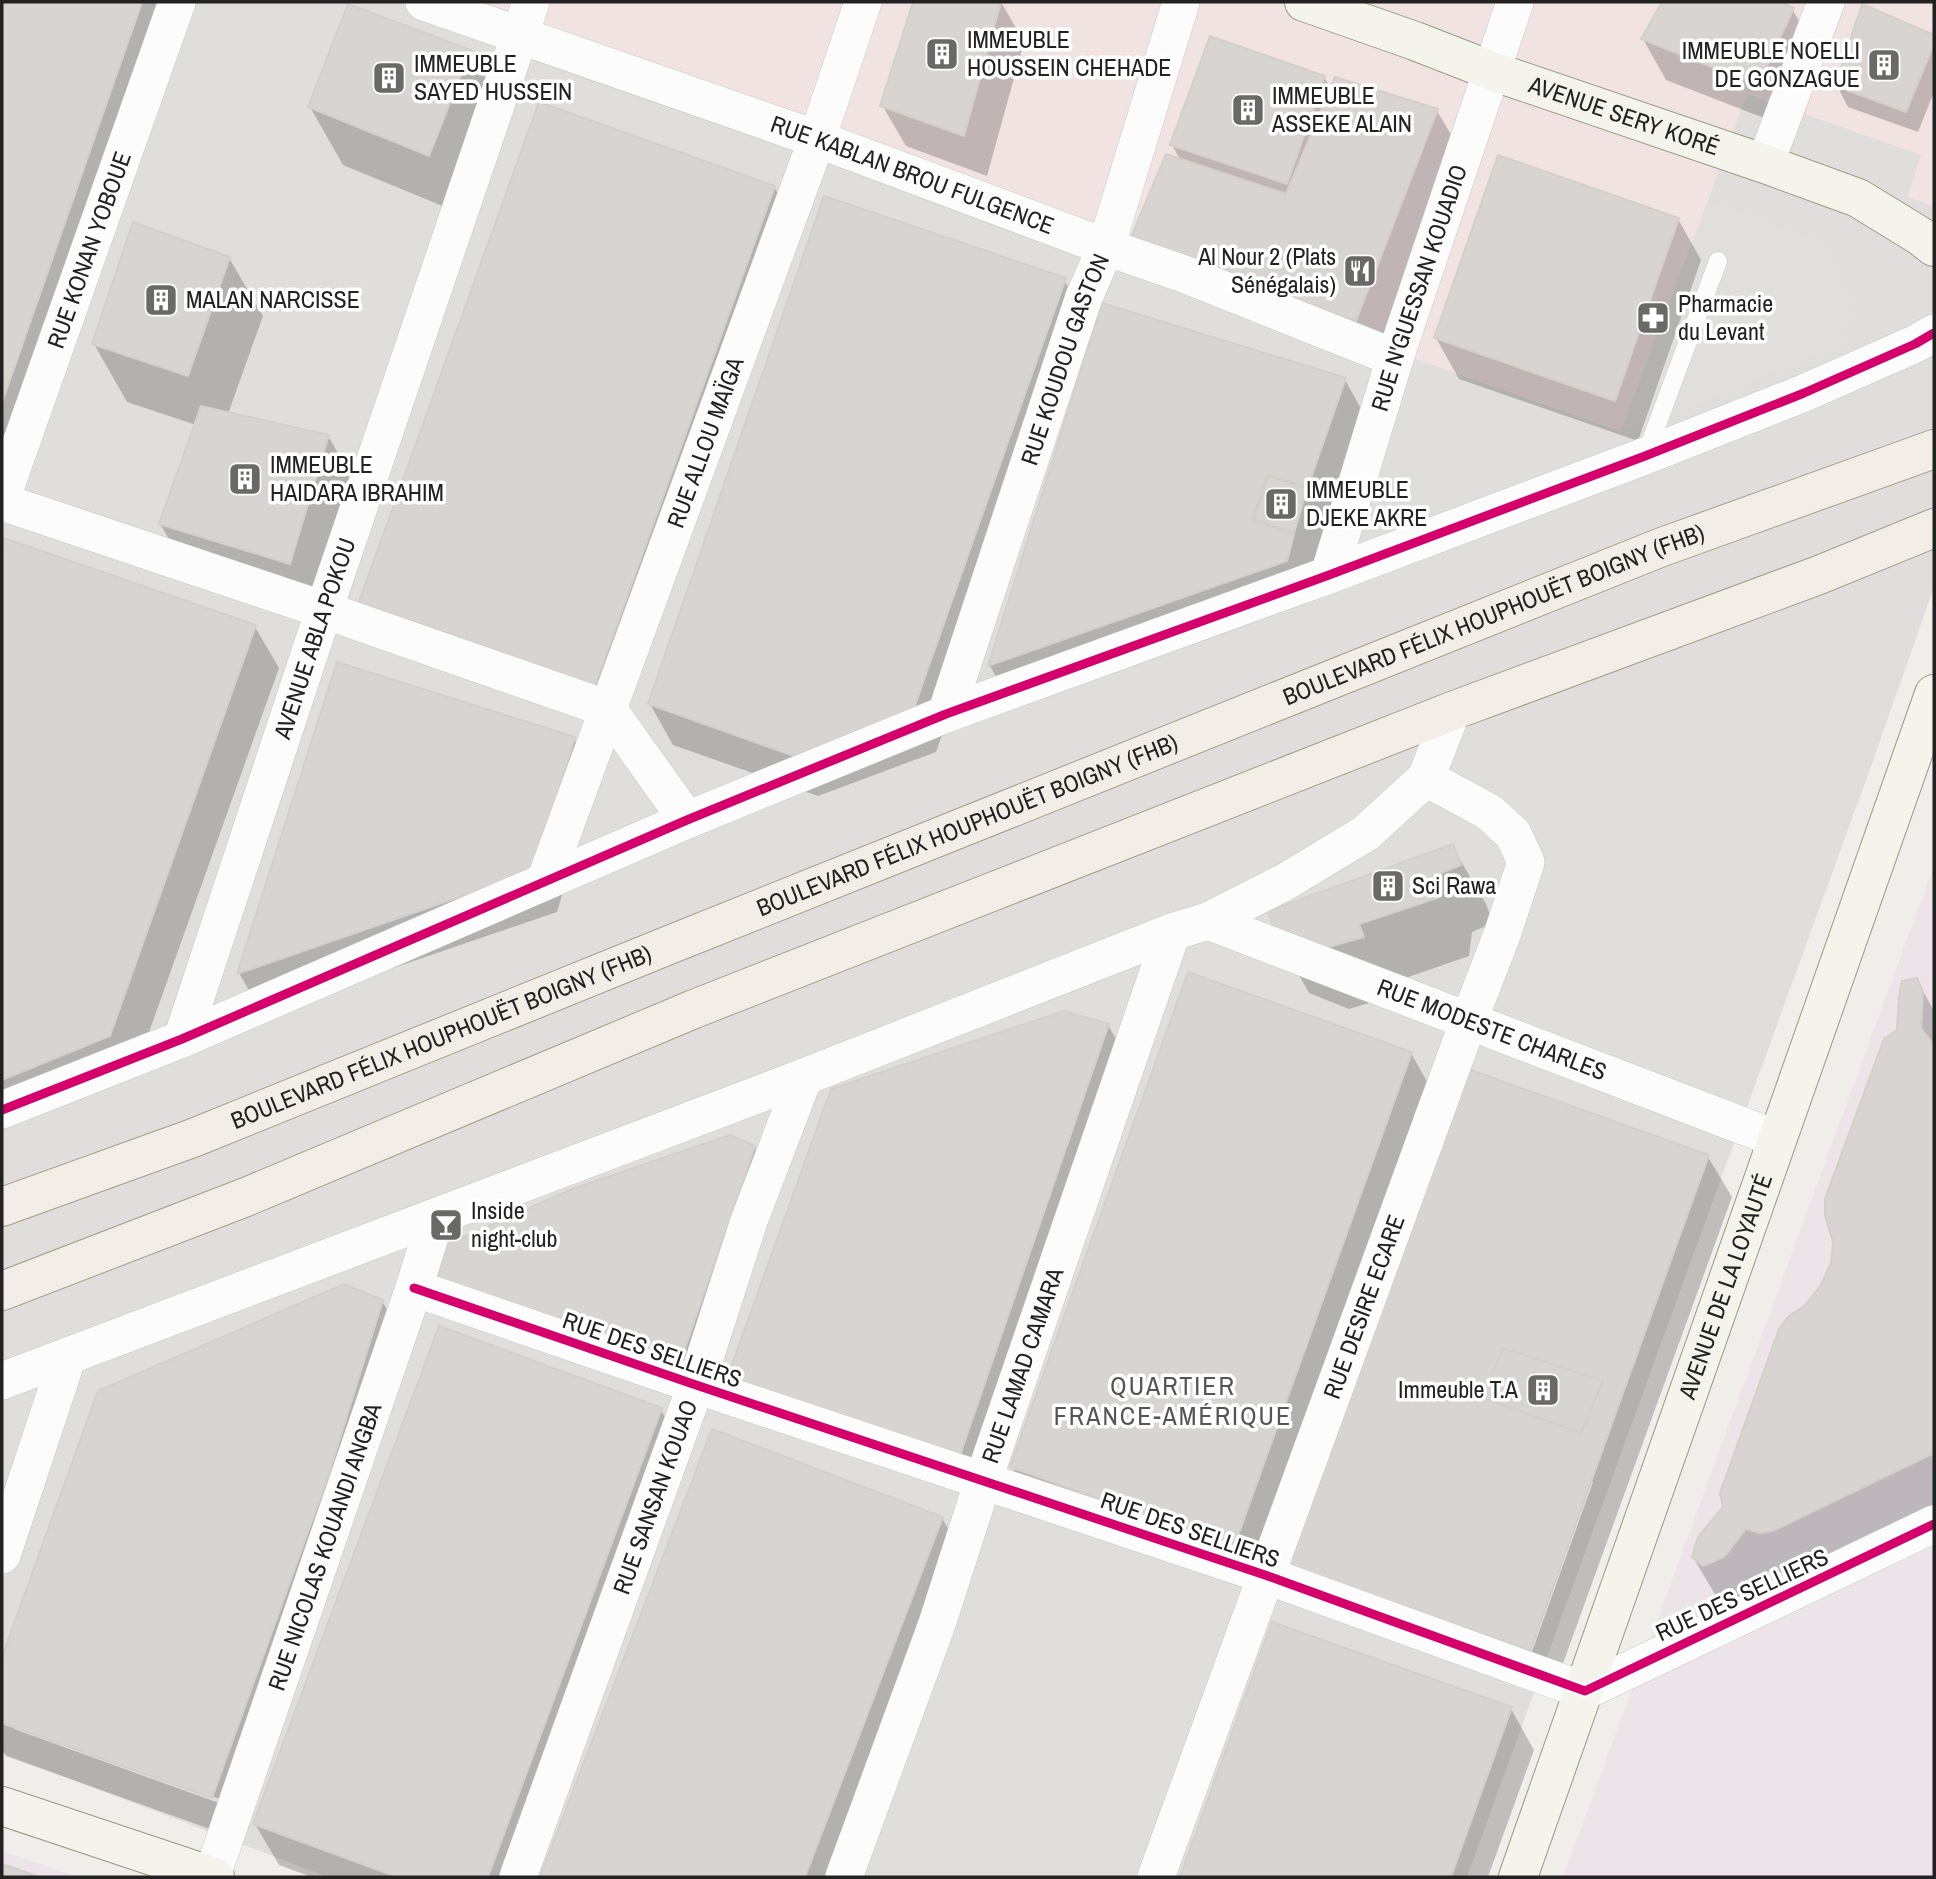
<svg xmlns="http://www.w3.org/2000/svg" width="1936" height="1879" viewBox="0 0 1936 1879" font-family="'Archivo Narrow',sans-serif">
<rect width="100%" height="100%" fill="#f0eeeb"/>
<path fill="#dfdedc" d="M2,2H404L1620,431L1708,200L1747,93L1922,155L1908,196L1934,206V587L1874,758L1467,1877H328L2,1753Z"/>
<path fill="#f1e3e1" d="M404,2H1934V206L1908,197L1921,155L1747,94L1708,200L1621,431Z"/>
<path fill="#ede4e9" d="M1934,866V1877H1563Z
M2,1851L79,1877H2Z"/>
<path fill="#e0dfde" d="M1708,200L1812,239L1833,254L1845,280L1851,309L1845,335L1829,351L1803,359L1667,418L1621,431Z"/>
<path fill="#0003" fill-rule="evenodd" d="M2,2H171L2,505Z
M915,2H1001L1024,42L987,176L906,146L882,105Z
M1664,2H1776L1792,9L1816,50L1782,125L1666,80L1643,39Z
M1863,6L1934,37V92L1918,132L1848,107L1837,86Z
M470,51L503,110L462,214L343,165L310,107Z
M1324,77L1332,90L1437,111L1461,151L1379,361L1131,242L1181,161L1172,145Z
M774,187L798,228L618,725L384,642L361,602Z
M1678,219L1701,260L1638,441L1459,379L1436,338Z
M229,258L263,316L228,414L328,436L352,477L314,604L184,564L160,524L196,425L127,402L94,344Z
M1064,280L1088,320L936,752L818,796L673,745L650,704Z
M1104,305L1345,380L1368,421L1327,590L1013,706L990,666Z
M5,541L255,627L279,668L133,1077L2,1130V551Z
M574,739L597,780L557,912L262,1013L239,973Z
M1452,846L1486,904L1493,923L1472,932L1469,956L1391,983L1396,995L1349,1009L1309,993L1276,934Z
M1917,980L1934,1011V1505L1797,1571L1784,1573L1770,1570L1748,1598L1727,1606L1717,1598L1693,1557L1725,1508L1807,1306L1822,1286L1832,1263L1899,1030Z
M1108,1025L1131,1066L983,1497L753,1416L730,1375Z
M1411,1053L1434,1094L1257,1587L1035,1507L1012,1467Z
M754,1147L778,1188L704,1400L463,1318Z
M1708,1157L1732,1197L1553,1691L1314,1606ZM1589,1482H1593L1529,1660L1525,1659Z
M382,1301L406,1342L235,1838L6,1756L2,1749V1662L100,1392ZM14,1726L220,1799L219,1803L14,1729Z
M661,1410L685,1451L526,1877H312L279,1865L255,1824Z
M713,1431L942,1518L965,1559L843,1877H542Z
M1273,1624L1511,1709L1534,1750L1488,1877H1182Z"/>
<path fill="#d7d4d2" stroke="#d3d0cc" stroke-width="2" d="M2,2H142L2,403Z
M913,2H1001L964,136L880,106Z
M1662,2H1780L1794,8L1758,85L1641,39Z
M348,4L471,50L429,156L308,107Z
M1862,4L1934,35V44L1906,112L1835,86Z
M1210,36L1325,76L1287,184L1170,145Z
M1335,77L1438,109L1356,321L1129,242L1166,154L1286,194Z
M539,102L775,186L595,686L359,602Z
M1498,155L1679,218L1615,401L1434,338Z
M824,196L1066,278L913,711L794,756L648,704Z
M133,222L230,257L188,376L92,344Z
M1102,303L1346,378L1308,487L1267,475L1252,520L1294,535L1287,561L988,666Z
M201,406L329,435L290,564L159,524Z
M1268,476L1307,489L1294,533L1254,519Z
M4,538L256,625L110,1036L2,1080V545Z
M337,662L575,737L534,871L237,974Z
M1453,844L1461,865L1439,874L1437,898L1359,924L1364,937L1315,951L1274,935L1269,911Z
M1188,972L1412,1052L1234,1547L1010,1467Z
M1917,978L1923,992L1921,1028L1934,1045V1453L1773,1531L1760,1533L1746,1529L1724,1557L1703,1566L1692,1557L1698,1537L1723,1507L1720,1493L1779,1329L1788,1317L1805,1305L1821,1285L1831,1263L1833,1242L1825,1215V1199L1884,1039L1897,1030L1899,997L1902,981Z
M1064,1011L1109,1024L959,1458L728,1376L831,1089Z
M1468,1069L1709,1155L1530,1651L1289,1565Z
M730,1135L755,1146L681,1360L438,1278L444,1246L572,1189Z
M344,1284L383,1300L329,1474L212,1798L2,1723V1657L98,1391Z
M439,1326L662,1408L488,1877H397L253,1824Z
M1503,1348L1603,1381L1581,1433L1483,1398Z
M712,1429L943,1517L805,1877H540Z
M1272,1622L1512,1707L1451,1877H1180Z
M2,1864L40,1877H2Z"/>
<g fill="none" stroke-linecap="round" stroke-linejoin="round">
<defs>
<path id="lane" d="M1646,454L1718,261"/>
<g id="street">
<path id="s1" d="M424,2L817,139L1106,247L1184,274L1395,358"/>
<path d="M1765,164L1826,2"/>
<path id="s2" d="M2,497L177,2"/>
<path d="M2,502L324,610L608,709L687,820"/>
<path id="s3" d="M1329,575L1395,358L1515,2"/>
<path id="s4" d="M946,714L1084,297L1106,247L1181,2"/>
<path id="s5" d="M545,881L817,139L863,2"/>
<path id="s6" d="M1208,921L1777,1139"/>
<path id="s7" d="M182,1039L324,610L531,2"/>
<path d="M2,1110L182,1039L687,820L946,714L1329,575L1645,456L1804,393L1915,344L1934,333"/>
<path d="M414,1288L696,1385L1265,1575L1585,1691L1934,1524"/>
<path d="M2,1381L804,1077L1172,932L1208,921L1285,882L1366,833L1426,778L1452,711"/>
<path d="M2,1555L68,1356"/>
<path id="s8" d="M212,1876L414,1288L436,1217"/>
<path id="s9" d="M518,1877L696,1385L749,1221L804,1077"/>
<path id="s10" d="M844,1877L937,1624L983,1481L1172,932"/>
<path id="s11" d="M1156,1877L1469,1020L1503,932L1526,862L1513,834L1489,812L1426,778"/>
</g>
<g id="secondary">
<path id="s12" d="M1304,2L1415,41L1492,71L1765,164L1858,198L1920,236L1934,247"/>
<path d="M2,1806L215,1877"/>
<path id="s13" d="M1518,1877L1934,694"/>
</g>
<g id="primary">
<path id="s14" d="M2,1207L193,1138L674,943L1662,547L1934,449"/>
<path d="M2,1291L246,1197L694,1009L1452,711L1819,575L1934,528"/>
</g>
</defs>
<use href="#lane" stroke="#c9c8c7" stroke-width="19"/>
<use href="#street" stroke="#c9c8c7" stroke-width="38"/>
<use href="#secondary" stroke="#999a82" stroke-width="40"/>
<use href="#primary" stroke="#a79c86" stroke-width="40"/>
<use href="#lane" stroke="#fdfcfc" stroke-width="18"/>
<use href="#street" stroke="#fdfcfc" stroke-width="37"/>
<use href="#secondary" stroke="#f4f4ed" stroke-width="38"/>
<use href="#primary" stroke="#f3ede7" stroke-width="38"/>
<defs>
<path id="cycleway" d="M2,1110L182,1039L687,820L946,714L1329,575L1645,456L1804,393L1915,344L1934,333
M414,1288L696,1385L1265,1575L1585,1691L1934,1524"/>
</defs>
<use href="#cycleway" stroke="#fff" stroke-width="13"/>
<use href="#cycleway" stroke="#d6006c" stroke-width="9"/>
</g>
<defs>
<symbol id="building-square" viewBox="-11 -11 22 22"><rect x="-9" y="-9" width="18" height="18" rx="4" fill="#6a6968" stroke="#fff"/><path d="M-4-6H4V6H1V3H-1V6H-4ZM-2.5-4.3h1.7v1.8h-1.7ZM.8-4.3h1.7v1.8H.8ZM-2.5-1h1.7V.8h-1.7ZM.8-1h1.7V.8H.8Z" fill="#fff"/></symbol>
<symbol id="restaurant-square" viewBox="-11 -11 22 22"><rect x="-9" y="-9" width="18" height="18" rx="4" fill="#6a6968" stroke="#fff"/><path d="M-5-6h1v4h1v-4h1v4h1v-4h1v5L-1.5 .5V6h-2V.5L-5-1ZM5-6V6H3V1.5H1.5Q1.5-4 5-6Z" fill="#fff"/></symbol>
<symbol id="pharmacy-square" viewBox="-11 -11 22 22"><rect x="-9" y="-9" width="18" height="18" rx="4" fill="#6a6968" stroke="#fff"/><path d="M-2-6h4v4h4v4h-4v4h-4v-4h-4v-4h4Z" fill="#fff"/></symbol>
<symbol id="bar-square" viewBox="-11 -11 22 22"><rect x="-9" y="-9" width="18" height="18" rx="4" fill="#6a6968" stroke="#fff"/><path d="M-6-5H6L.8 .8V4.5H3.5V6h-7V4.5H-.8V.8Z" fill="#fff"/></symbol>
</defs>
<g fill-rule="evenodd">
<use href="#building-square" x="923" y="35" width="38" height="38"/>
<use href="#building-square" x="1865" y="46" width="38" height="38"/>
<use href="#building-square" x="370" y="59" width="38" height="38"/>
<use href="#building-square" x="1229" y="91" width="38" height="38"/>
<use href="#restaurant-square" x="1341" y="252" width="38" height="38"/>
<use href="#building-square" x="142" y="281" width="38" height="38"/>
<use href="#pharmacy-square" x="1634" y="299" width="38" height="38"/>
<use href="#building-square" x="226" y="460" width="38" height="38"/>
<use href="#building-square" x="1262" y="485" width="38" height="38"/>
<use href="#building-square" x="1369" y="867" width="38" height="38"/>
<use href="#bar-square" x="427" y="1206" width="38" height="38"/>
<use href="#building-square" x="1524" y="1371" width="38" height="38"/>
</g>
<g text-anchor="middle" stroke-width="7" stroke-linejoin="round" paint-order="stroke">
<g font-size="24" fill="#222" stroke="#fff" text-anchor="start">
<text x="967" y="48">IMMEUBLE<tspan x="967" dy="28">HOUSSEIN CHEHADE</tspan></text>
<text x="1860" y="59" text-anchor="end">IMMEUBLE NOELLI<tspan x="1860" dy="28">DE GONZAGUE</tspan></text>
<text x="414" y="72">IMMEUBLE<tspan x="414" dy="28">SAYED HUSSEIN</tspan></text>
<text x="1272" y="104">IMMEUBLE<tspan x="1272" dy="28">ASSEKE ALAIN</tspan></text>
<text x="1336" y="265" text-anchor="end">Al Nour 2 (Plats<tspan x="1336" dy="28">Sénégalais)</tspan></text>
<text x="186" y="308">MALAN NARCISSE</text>
<text x="1678" y="312">Pharmacie<tspan x="1678" dy="28">du Levant</tspan></text>
<text x="270" y="473">IMMEUBLE<tspan x="270" dy="28">HAIDARA IBRAHIM</tspan></text>
<text x="1306" y="498">IMMEUBLE<tspan x="1306" dy="28">DJEKE AKRE</tspan></text>
<text x="1412" y="894">Sci Rawa</text>
<text x="471" y="1219">Inside<tspan x="471" dy="28">night-club</tspan></text>
<text x="1518" y="1398" text-anchor="end">Immeuble T.A</text>
</g>
<g font-size="24" fill="#222" stroke="#fff">
<text dy="8" stroke="none"><textPath href="#s12" startOffset="340">AVENUE SERY KORÉ</textPath></text>
<text dy="8" stroke="none"><textPath href="#s1" startOffset="518">RUE KABLAN BROU FULGENCE</textPath></text>
<text dy="8" stroke="none"><textPath href="#s2" startOffset="262">RUE KONAN YOBOUE</textPath></text>
<text dy="8" stroke="none"><textPath href="#s3" startOffset="301">RUE N'GUESSAN KOUADIO</textPath></text>
<text dy="8" stroke="none"><textPath href="#s4" startOffset="374">RUE KOUDOU GASTON</textPath></text>
<text dy="8" stroke="none"><textPath href="#s5" startOffset="467">RUE ALLOU MAÏGA</textPath></text>
<text dy="8" stroke="none"><textPath href="#s14" startOffset="1605">BOULEVARD FÉLIX HOUPHOUËT BOIGNY (FHB)</textPath></text>
<text dy="8" stroke="none"><textPath href="#s7" startOffset="422">AVENUE ABLA POKOU</textPath></text>
<text dy="8" stroke="none"><textPath href="#s14" startOffset="1038">BOULEVARD FÉLIX HOUPHOUËT BOIGNY (FHB)</textPath></text>
<text dy="8" stroke="none"><textPath href="#s6" startOffset="304">RUE MODESTE CHARLES</textPath></text>
<text dy="8" stroke="none"><textPath href="#s14" startOffset="471">BOULEVARD FÉLIX HOUPHOUËT BOIGNY (FHB)</textPath></text>
<text dy="8" stroke="none"><textPath href="#s13" startOffset="626">AVENUE DE LA LOYAUTÉ</textPath></text>
<text dy="8" stroke="none"><textPath href="#s11" startOffset="607">RUE DESIRE ECARE</textPath></text>
<text transform="translate(652 1350) rotate(19)" y="8">RUE DES SELLIERS</text>
<text dy="8" stroke="none"><textPath href="#s10" startOffset="542">RUE LAMAD CAMARA</textPath></text>
<text dy="8" stroke="none"><textPath href="#s9" startOffset="404">RUE SANSAN KOUAO</textPath></text>
<text transform="translate(1190 1530) rotate(19)" y="8">RUE DES SELLIERS</text>
<text dy="8" stroke="none"><textPath href="#s8" startOffset="348">RUE NICOLAS KOUANDI ANGBA</textPath></text>
<text transform="translate(1742 1595) rotate(-25)" y="8">RUE DES SELLIERS</text>
</g>
<g font-size="26" letter-spacing="2" fill="#555" stroke="#fff">
<text x="1173" y="1395">QUARTIER<tspan x="1173" dy="30">FRANCE-AMÉRIQUE</tspan></text>
</g>
</g>
<rect width="1936" height="1879" fill="none" stroke="#222222" stroke-width="7"/>
</svg>
